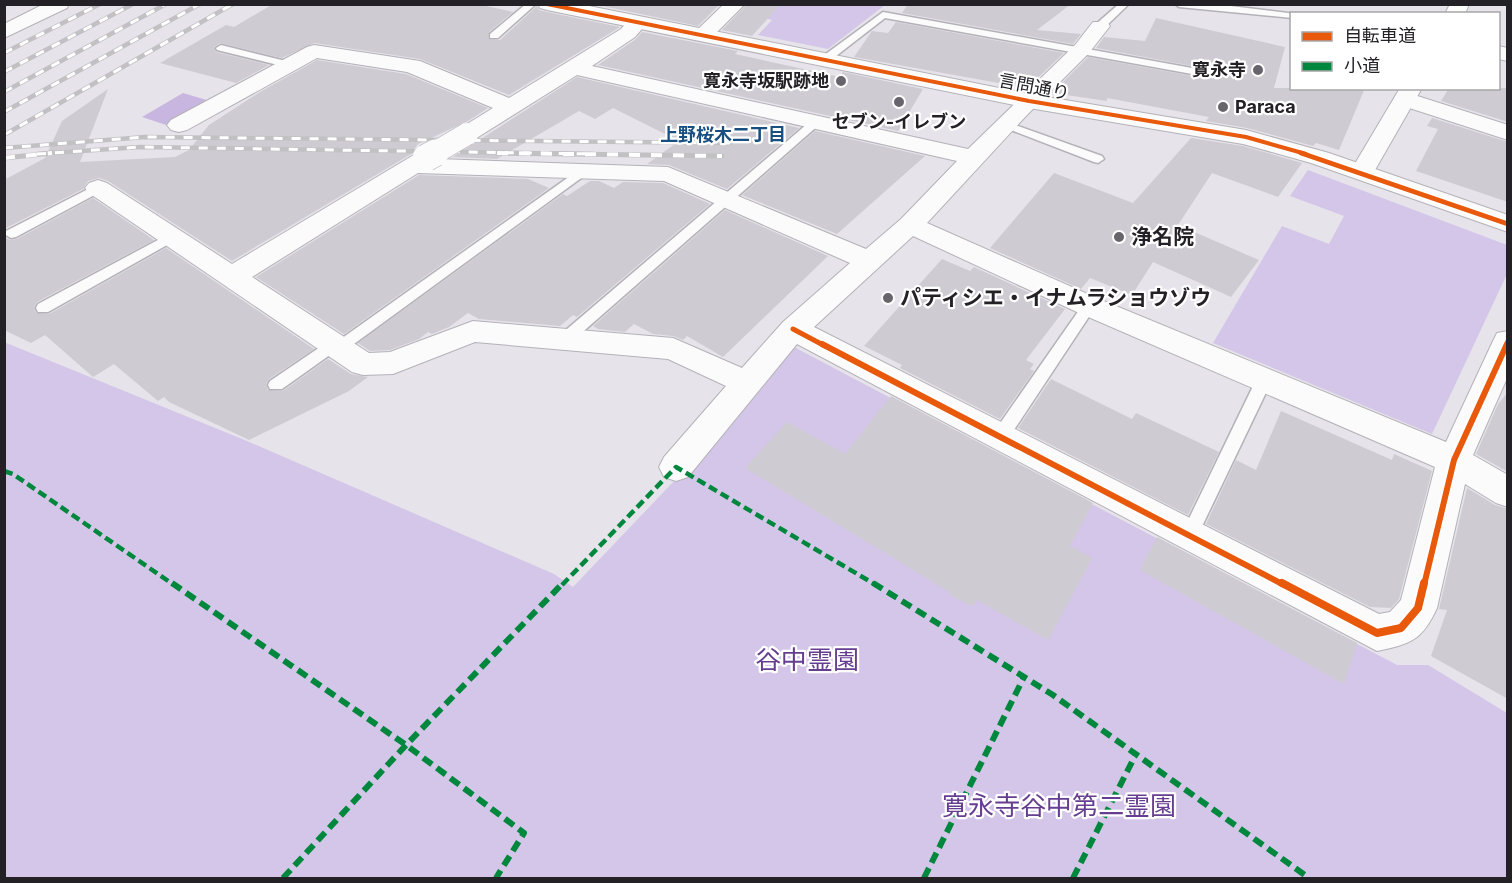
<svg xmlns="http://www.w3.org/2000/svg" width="1512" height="883" viewBox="0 0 1512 883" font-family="Inter,'Noto Sans JP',sans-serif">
<rect width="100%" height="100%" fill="#e6e3ea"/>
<path fill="#d4c6e8" d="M783,4L885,5L828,49L758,35L772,20L742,13L773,5L780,6Z
M1308,170L1507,245V274L1432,434L1213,343L1282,226L1329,244L1344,216L1290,196Z
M4,342L247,441L554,574L573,587L677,478L794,347L1397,665H1428L1507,713V878H5Z"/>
<path fill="#c8b6e0" d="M183,93L210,101L169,126L142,117Z"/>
<path fill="#ceccd2" d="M273,4H477L513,12L489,32L488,38L490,40H500L537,6L539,10L547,12L620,27L509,95L420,59L314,43L282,58L220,43L214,47L216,52L269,65L236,83L160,63L226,25L234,27Z
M593,4H720L698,26Z
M747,4H781L752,36L722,30Z
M908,4H1071L1037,30L1081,34L1073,44L902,13Z
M1156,18L1285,47L1274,88H1365L1339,150L1316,143L1313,146L1247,128L1206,121L1209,117L1107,98V101L1052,93L1088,57L1203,78L1209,75L1210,72L1203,68L1096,48L1104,37L1145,41Z
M896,22L1064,53L1027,88L854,57L872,31L888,33Z
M642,32L738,51L735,54L840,77L843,72L923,89L898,131L598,65L636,39Z
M317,60L406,74L488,108L468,121L418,144L411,154L232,261L108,181L99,178L88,181L83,189L4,229V180L45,158L62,121L108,89L80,162L175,157L189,150L209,125L260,92Z
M577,77L799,128L727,189L669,165L647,164L679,141L613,108L595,119L579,111L497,159L453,157Z
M1449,88H1508V122L1441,101Z
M1432,118L1508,142V202L1416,171L1438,129L1427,126Z
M815,131L925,156L837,234L742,195Z
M1191,138L1243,146L1302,163L1278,197L1212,173L1178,225L1259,260L1231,297L1153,262L1132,295L1090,278L1081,289L990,248L1054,173L1133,203Z
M419,175L528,179L549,188L344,334L256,277Z
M590,181H599L614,188L623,182L663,183L710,204L577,317L573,315L560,326L479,319L468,313L449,327L432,334L428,332L419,339L390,350L370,351L358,343L563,194L567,196Z
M93,198L154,240L37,302L34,307L36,313L49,314L166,248L314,349L269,379L266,384L268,390L283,391L328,359L351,374L368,377L349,391L249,440L169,402L164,397L158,401L114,364L93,377L45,335L31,343L4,330V237L10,240L17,239Z
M725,210L828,256L723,357L687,336L683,340L673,336L653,334L634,324L625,332L598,329L593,326Z
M942,259L970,271L974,267L1065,309L1026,360L1034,364L1030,369L1034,371L1000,419L900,368L902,365L864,346Z
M1051,379L1132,419L1136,413L1219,452L1188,515L1018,428Z
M1508,392V472L1476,454L1498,404Z
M891,396L1093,503L1070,546L1092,558L1048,640L977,600L972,606L953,597L948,591L745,468L787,422L845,454Z
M1281,411L1392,460L1394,454L1432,471L1399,599L1391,608L1370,607L1206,524L1236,460L1256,470Z
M1467,488L1495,505L1508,509V699L1431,656L1447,610L1439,609Z
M1157,537L1357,643L1344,684L1140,570Z"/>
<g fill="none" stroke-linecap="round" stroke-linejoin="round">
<defs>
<path id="lane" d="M526,4H536L498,38H490V34Z
M1119,4H1129L1104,28H1096V24Z
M1175,4H1214L1296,14H1292V18L1179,7Z
M883,12L1203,70L1208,73L1203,76L885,18L827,63H819V59Z
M221,45L294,63L295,65L290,68L217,50L216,48Z
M817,118L821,119V123L570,343H560L558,339L560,335L813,119Z
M1007,122L1102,156L1104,159L1098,163L1094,162L1003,127V123Z
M580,169L584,170L586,173L584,176L343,352H334L282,389H270L268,385L270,381L329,341H338Z
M98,184L104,188L102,191L16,237L11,238L4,234L6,231Z
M171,233L178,237L176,240L48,312H38L36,308L38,304Z
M1089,301L1096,306L1006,442L1000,443L994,442L992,437L994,432L1084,303Z
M1264,374L1269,376L1272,380L1195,541L1189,544L1183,541L1180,536L1183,531L1256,380L1259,376Z"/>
<path id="street" d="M44,4H69L67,8L4,38V24Z
M724,4H745L709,40H695L692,36L695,32Z
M637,17L644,19L647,23L635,37L592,66L968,149L1075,45L1093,22H1107L1110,26L1089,53L1026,116L927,223L1099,299L1446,442L1493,341L1497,333L1508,331V376L1473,455L1508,475V507L1496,503L1465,484L1437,608C1422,641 1410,644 1377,651L797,344L688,477L676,481L664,477L659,467L664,457L726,386L668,359L475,342L393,374L363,375L352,372L89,193L85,188L89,183L98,180L107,183L232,264L417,153L426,151L435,153L437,159L668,167L866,249L901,219L957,161L577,75L475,139L467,141L459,139L455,134L459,129L493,108L407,72L317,58L187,130L179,132L171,130L167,125L171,120L307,47L314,45L420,61L509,98L621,29L630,19ZM418,173L664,181L850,263L783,322L742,368L673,338L473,321L390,352L369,353L252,277ZM913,236L1079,313L1435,467L1401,600L1390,612L1379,614L814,327Z
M1405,92L1508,125V140L1397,104L1394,99L1397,94Z"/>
<path id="secondary" d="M1450,4H1469L1465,14H1445Z
M1498,46L1508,48V61L1498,59Z
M1400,88H1422L1371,177L1362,179L1353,177L1350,172Z"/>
<path id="primary" d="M538,4H579L1029,94L1246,130L1329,153L1508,215V232L1311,163L1243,144L1029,108L547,10L540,8Z"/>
</defs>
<use href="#lane" stroke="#b4b2b7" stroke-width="3"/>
<use href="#street" stroke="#b4b2b7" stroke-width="2"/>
<use href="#secondary" stroke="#b4b2b7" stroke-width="2"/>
<use href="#primary" stroke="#b4b2b7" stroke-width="2"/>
<use href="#lane" fill="#fbfbfc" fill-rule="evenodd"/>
<use href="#street" fill="#fbfbfc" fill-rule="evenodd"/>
<use href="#secondary" fill="#fbfbfc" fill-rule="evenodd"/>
<use href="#primary" fill="#fbfbfc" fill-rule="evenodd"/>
<defs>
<path id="rail-far1" d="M4,53L100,4
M4,72L133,4
M4,92L166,4
M4,112L200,4
M4,135L233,4
M4,148L145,137L730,143
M37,154L140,147L594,154"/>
<path id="rail" d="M497,153L722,156
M4,158L52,153"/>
</defs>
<use href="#rail-far1" stroke="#c1c1c3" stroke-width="4.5"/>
<use href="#rail" stroke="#c1c1c3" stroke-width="5"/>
<use href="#rail-far1" stroke="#fff" stroke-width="3" stroke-dasharray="9" stroke-linecap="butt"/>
<use href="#rail" stroke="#fff" stroke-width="4" stroke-dasharray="11" stroke-linecap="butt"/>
<defs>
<path id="street-bridge-far1" d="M433,154L467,134"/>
<path id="street-bridge" d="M426,158L435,153"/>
</defs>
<use href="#street-bridge-far1" stroke="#b4b2b7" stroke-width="23" stroke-linecap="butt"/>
<use href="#street-bridge" stroke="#b4b2b7" stroke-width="28" stroke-linecap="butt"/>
<use href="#street-bridge-far1" stroke="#fbfbfc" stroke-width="22"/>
<use href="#street-bridge" stroke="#fbfbfc" stroke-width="27"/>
<path stroke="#00873e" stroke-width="4.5" stroke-dasharray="9 4.5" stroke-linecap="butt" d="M4,471L13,474L174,585
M562,585L676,467L876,585"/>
<path stroke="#00873e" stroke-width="6" stroke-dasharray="11 6" stroke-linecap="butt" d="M172,583L406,745L524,833L496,878
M873,583L1053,695L1309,878
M283,878L406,745L563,583
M924,878L1024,677
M1073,878L1135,756"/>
<defs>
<path id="cycleway-far3" d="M547,4L1029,101L1246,137L1306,154"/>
<path id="cycleway-far2" d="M1301,153L1508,224
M793,329L825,346
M1506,346L1508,341"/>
<path id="cycleway-far1" d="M822,344L1284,585
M1424,585L1454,460L1507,344"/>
<path id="cycleway" d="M1282,583L1377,633L1401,628L1418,608L1424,583"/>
</defs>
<use href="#cycleway-far3" stroke="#fff" stroke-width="6"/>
<use href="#cycleway-far2" stroke="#fff" stroke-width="8"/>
<use href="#cycleway-far1" stroke="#fff" stroke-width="10"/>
<use href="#cycleway" stroke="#fff" stroke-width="11"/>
<use href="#cycleway-far3" stroke="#e8590c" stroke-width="4"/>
<use href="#cycleway-far2" stroke="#e8590c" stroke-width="5"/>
<use href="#cycleway-far1" stroke="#e8590c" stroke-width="6"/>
<use href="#cycleway" stroke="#e8590c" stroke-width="8"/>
</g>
<g fill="#67656b" stroke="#fff" stroke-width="2">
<circle cx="1258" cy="70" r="6"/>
<circle cx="841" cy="81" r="6"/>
<circle cx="899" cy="102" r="6"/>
<circle cx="1223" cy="107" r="6"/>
<circle cx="1119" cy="237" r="6"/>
<circle cx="888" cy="298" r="6"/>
</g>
<g text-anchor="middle" stroke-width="4.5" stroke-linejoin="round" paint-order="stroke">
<g font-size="18" font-weight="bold" fill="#232126" stroke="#fff" text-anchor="end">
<text x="1246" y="76">寛永寺</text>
<text x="829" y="87">寛永寺坂駅跡地</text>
<text x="1235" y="113" text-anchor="start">Paraca</text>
<text x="899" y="128" text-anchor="middle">セブン-イレブン</text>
</g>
<g font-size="18" fill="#232126" stroke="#fff">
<text transform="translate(1034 87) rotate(11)" y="6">言問通り</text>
</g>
<g font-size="18" font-weight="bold" fill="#184e80" stroke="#fff">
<text x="723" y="141">上野桜木二丁目</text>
</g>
<g font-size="21" font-weight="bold" fill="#232126" stroke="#fff" text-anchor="start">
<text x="1131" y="244">浄名院</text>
<text x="900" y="305">パティシエ・イナムラショウゾウ</text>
</g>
<g font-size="26" fill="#653e91" stroke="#fff">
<text x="807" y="669">谷中霊園</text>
<text x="1059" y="815">寛永寺谷中第二霊園</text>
</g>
</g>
<rect width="1512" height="883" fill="none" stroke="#232126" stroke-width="12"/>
<rect x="1290" y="12" width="210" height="78" fill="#ffffff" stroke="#a7a6a8" stroke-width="1.5"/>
<rect x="1302" y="32" width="30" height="9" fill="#e8590c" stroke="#a7a6a8" stroke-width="1.5"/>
<text x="1344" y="42" font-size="18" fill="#232126">自転車道</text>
<rect x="1302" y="62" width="30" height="9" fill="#00873e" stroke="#a7a6a8" stroke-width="1.5"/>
<text x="1344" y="72" font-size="18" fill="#232126">小道</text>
</svg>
